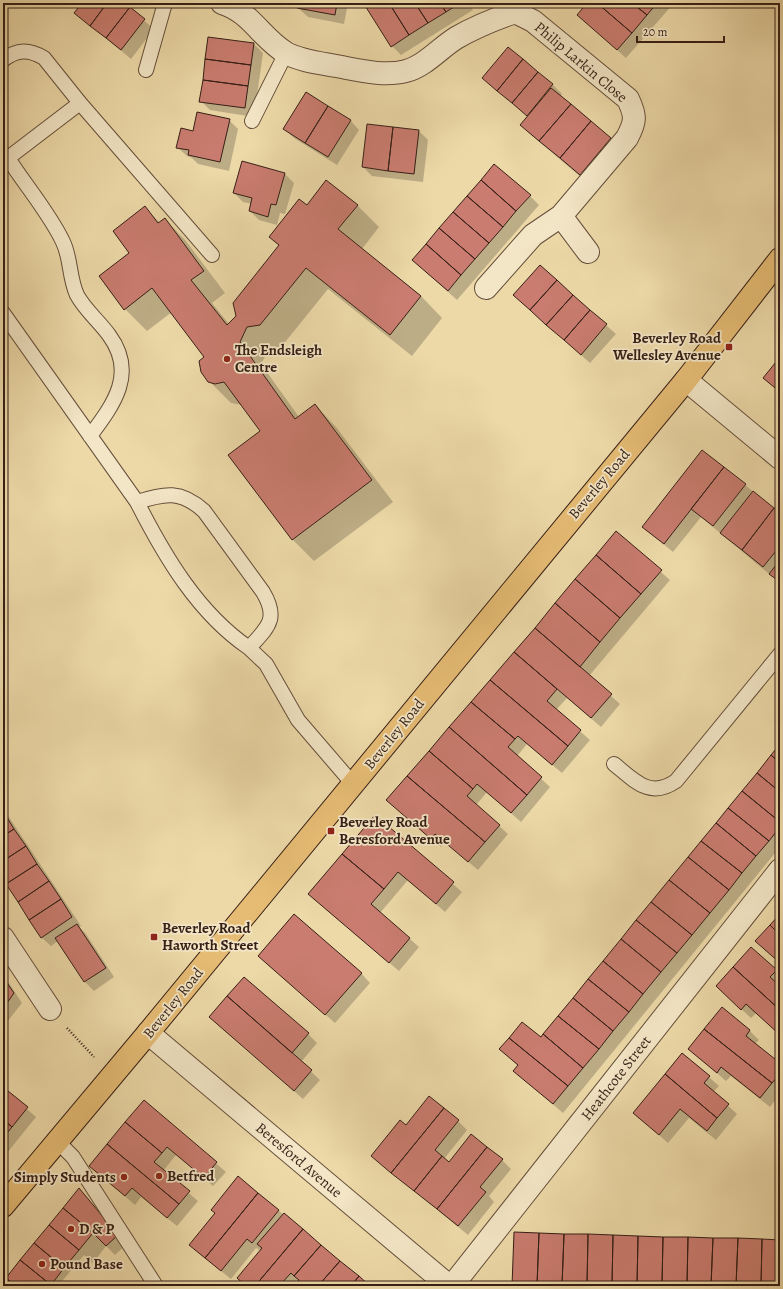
<svg xmlns="http://www.w3.org/2000/svg" width="783" height="1289" viewBox="0 0 783 1289" font-family="Alegreya,serif">
<rect width="100%" height="100%" fill="#edd9a8"/>
<filter id="stains"><feTurbulence type="fractalNoise" baseFrequency=".005" numOctaves="4"/><feColorMatrix values="0 0 0 0 .2 0 0 0 0 .09 0 0 0 0 .02 0 0 0 .5 -.17"/></filter>
<radialGradient id="worn" r=".72"><stop offset=".6" stop-color="#630" stop-opacity="0"/><stop offset="1" stop-color="#630" stop-opacity=".3"/></radialGradient>
<path fill="#0003" d="M84,3H123L154,29L131,59L76,13Z
M299,3H348L344,24L308,17L298,8Z
M367,3H468L473,10L401,55L392,46L365,4Z
M589,3H674L626,58L578,15Z
M254,44L263,53L254,117L210,110L201,101Z
M508,48L553,85L562,94L560,97L619,148L589,184L530,134L521,125L528,117L483,78Z
M229,120L238,129L229,171L198,164L192,158L187,156L177,147L194,132Z
M350,120L359,130L337,165L294,138L284,129Z
M368,125L419,131L428,140L423,182L372,176L363,167Z
M243,163L285,174L294,183L285,214L280,213L277,225L259,220L250,211L252,204L243,202L234,193Z
M530,196L539,205L457,300L413,260Z
M357,205L379,227L362,249L421,296L442,318L412,356L328,289L282,346L269,349L261,364L299,417L315,405L336,427L393,502L314,561L293,540L262,431L242,405L231,403L209,381L205,357L172,312L147,331L125,309L131,253L145,208L160,223L165,219L186,241L225,293L212,303L229,324L237,316L279,246L270,237L307,206Z
M540,266L616,334L590,363L514,295Z
M745,485L780,513V583L701,517L673,552L643,527Z
M616,533L670,580L589,676L620,704L601,727L567,698L556,710L590,740L562,773L527,744L517,756L550,787L521,822L487,792L476,805L508,834L478,870L445,842L441,847L387,800Z
M780,746V847L563,1113L514,1071L518,1066L501,1049L541,1039Z
M3,808L81,926L79,927L86,934L114,977L94,991L85,982L58,941L51,946L41,937L3,878Z
M375,816L462,892L445,912L408,880L380,913L419,947L399,971L319,903Z
M268,965L361,973L370,983L335,1023Z
M776,971L780,975V1035L756,1013L751,1018L726,995Z
M3,974L22,1003L3,1027Z
M722,1009L750,1031L759,1040L755,1044L780,1064V1094L770,1107L731,1076L726,1081L689,1049Z
M210,1017L308,1034L317,1043L301,1062L320,1080L303,1099Z
M683,1054L719,1086L713,1092L737,1114L716,1140L689,1118L668,1143L634,1113Z
M3,1088L36,1117L3,1158Z
M144,1101L226,1172L213,1186L176,1155L163,1171L198,1201L177,1226L141,1197L135,1205L90,1166Z
M458,1121L467,1130L444,1159L449,1163L502,1160L511,1169L489,1196L494,1202L468,1235L372,1156L406,1126Z
M238,1178L279,1211L368,1286H246L261,1251L256,1248L231,1279L200,1254L191,1245L216,1214Z
M79,1190L127,1244L115,1255L106,1246L93,1263L84,1255L58,1286H3V1283Z"/>
<path fill="#c97c6f" stroke="#361f16" d="M82,3H107L90,26L74,13Z
M107,3H125L130,7L106,38L90,26Z
M298,3H337L335,15L297,8Z
M389,3L409,35L391,47L364,4Z
M389,3H415L428,23L409,35Z
M415,3H440L446,12L428,23Z
M440,3H460L446,12Z
M587,3H597L632,33L617,50L577,15Z
M597,3H632L647,15L632,33Z
M632,3H657L647,15Z
M130,7L145,19L121,50L106,38Z
M208,37L254,43L251,65L205,59Z
M508,47L523,59L497,91L482,78Z
M205,59L251,65L248,86L203,80Z
M523,59L538,72L512,103L497,91Z
M538,72L553,84L527,116L512,103Z
M203,80L248,86L245,108L199,102Z
M551,88L571,104L539,141L520,125Z
M306,92L328,106L305,143L283,129Z
M571,104L591,121L560,158L539,141Z
M328,106L351,120L328,157L305,143Z
M197,112L230,119L220,162L188,155L189,150L176,148L181,128L193,131Z
M591,121L611,138L580,175L560,158Z
M367,124L393,127L388,171L362,167Z
M393,127L419,130L414,174L388,171Z
M242,161L285,173L276,205L271,204L268,217L249,211L252,198L233,193Z
M494,164L531,195L516,211L481,180Z
M326,180L358,205L338,229L421,296L390,335L306,268L260,325L247,327L240,342L295,419L315,404L372,480L292,540L228,455L260,431L224,382L215,384L208,382L201,372L199,361L204,357L152,288L124,310L99,276L129,253L113,231L145,206L158,223L165,218L204,271L191,280L227,325L236,316L233,303L279,245L269,237L299,199L307,205Z
M481,180L516,211L503,227L467,196Z
M467,196L503,227L489,243L453,212Z
M453,212L489,243L475,259L439,228Z
M439,228L475,259L461,275L426,244Z
M426,244L461,275L448,291L412,260Z
M540,265L557,280L530,310L513,295Z
M557,280L573,295L546,325L530,310Z
M573,295L590,310L564,340L546,325Z
M590,310L607,324L581,355L564,340Z
M780,357V392L763,378Z
M702,450L724,467L664,544L642,527Z
M724,467L746,484L713,526L691,509Z
M753,491L774,508L742,550L720,533Z
M774,508L780,512V546L763,567L742,550Z
M616,531L662,570L641,594L596,555Z
M596,555L641,594L620,618L575,579Z
M780,560V582L769,574Z
M575,579L620,618L600,642L555,603Z
M555,603L600,642L580,667L535,628Z
M535,628L612,694L591,718L514,652Z
M514,652L557,689L547,701L581,730L568,746L490,680Z
M490,680L568,746L552,765L518,736L515,739L471,702Z
M471,702L515,739L508,747L542,777L527,795L449,727Z
M449,727L527,795L511,813L477,784L473,789L429,751Z
M780,744V763L771,755Z
M429,751L473,789L467,796L500,825L485,842L407,776Z
M771,755L780,763V792L757,773Z
M757,773L780,792V822L742,791Z
M407,776L485,842L468,862L435,834L431,839L386,800Z
M742,791L780,822V827L769,841L728,808Z
M728,808L769,841L756,856L716,823Z
M3,811L14,829L3,836Z
M375,815L454,882L436,904L398,872L384,889L342,854Z
M716,823L756,856L742,873L701,841Z
M14,829L26,846L3,861V836Z
M701,841L742,873L729,890L688,857Z
M26,846L37,864L6,884L3,880V861Z
M342,854L384,889L371,904L410,938L389,963L308,894Z
M688,857L729,890L710,913L669,880Z
M37,864L49,881L18,902L6,884Z
M669,880L710,913L692,935L651,902Z
M49,881L61,899L29,920L18,902Z
M61,899L72,917L41,938L29,920Z
M651,902L692,935L677,953L636,920Z
M294,914L362,973L325,1015L258,956Z
M780,914V935L770,925Z
M636,920L677,953L661,972L621,939Z
M77,924L106,968L84,982L55,938Z
M770,925L780,935V963L755,941Z
M621,939L661,972L643,994L603,961Z
M751,947L777,970L770,977L780,986V1010L733,967Z
M603,961L643,994L629,1012L588,979Z
M733,967L780,1010V1035L746,1004L741,1010L716,986Z
M3,977L14,993L7,1003L3,1000Z
M244,977L309,1033L292,1053L227,996Z
M588,979L629,1012L613,1031L573,998Z
M227,996L312,1070L294,1091L209,1017Z
M573,998L613,1031L599,1049L558,1016Z
M3,1000L7,1003L3,1008Z
M722,1007L750,1030L746,1036L780,1063V1074L772,1083L704,1029Z
M558,1016L599,1049L583,1068L543,1034Z
M522,1022L541,1037L543,1034L583,1068L568,1086L509,1038Z
M704,1029L772,1083L760,1098L721,1067L717,1073L688,1049Z
M509,1038L568,1086L553,1104L513,1071L518,1065L499,1049Z
M682,1053L710,1076L704,1083L729,1104L717,1118L665,1074Z
M665,1074L717,1118L707,1131L680,1109L659,1135L633,1113Z
M3,1087L28,1107L12,1127L3,1119Z
M429,1096L444,1108L391,1173L371,1156L400,1120L406,1125Z
M144,1100L217,1162L204,1178L167,1147L162,1153L125,1122Z
M444,1108L459,1120L435,1150L442,1156L414,1191L391,1173Z
M3,1119L12,1127L3,1138Z
M125,1122L162,1153L154,1162L190,1191L179,1204L107,1144Z
M471,1134L487,1147L437,1209L414,1191L442,1156L449,1162Z
M107,1144L179,1204L167,1218L132,1188L125,1196L89,1166Z
M487,1147L503,1159L480,1187L486,1192L458,1226L437,1209Z
M238,1176L258,1193L205,1258L189,1245L215,1213L211,1210Z
M79,1188L118,1235L106,1246L93,1233L63,1208Z
M258,1193L279,1210L252,1243L247,1239L221,1271L205,1258Z
M63,1208L93,1233L79,1250L49,1225Z
M284,1213L303,1229L255,1286H246L237,1278L262,1248L257,1244Z
M49,1225L79,1250L64,1268L34,1243Z
M303,1229L321,1245L294,1276L291,1273L279,1286H255Z
M514,1232L539,1233L537,1286H512Z
M539,1233L564,1234L562,1286H537Z
M564,1234H588L587,1286H562Z
M588,1234L613,1235L612,1286H587Z
M613,1235L638,1236L637,1286H612Z
M638,1236L663,1237L662,1286H637Z
M663,1237H688L687,1286H662Z
M688,1237L713,1238L711,1286H687Z
M713,1238H738L736,1286H711Z
M738,1238L762,1239L761,1286H736Z
M762,1239L780,1240V1286H761Z
M34,1243L64,1268L51,1285L20,1260Z
M321,1245L340,1261L318,1286H294L299,1280L294,1276Z
M20,1260L51,1285L50,1286H15L6,1278Z
M340,1261L359,1276L351,1286H318Z
M359,1276L370,1286H351Z
M6,1278L15,1286H3V1281Z"/>
<g fill="none" stroke-linecap="round" stroke-linejoin="round">
<defs>
<path id="service" d="M3,60C17,49 29,49 44,58L80,103L8,158C25,185 50,214 63,242C71,258 69,278 77,295C85,310 99,321 109,335C137,373 114,404 90,436
M146,70L165,3
M80,103L212,255
M252,121L286,53
M3,313L137,502
M249,648C198,613 165,557 137,502C165,493 181,490 204,511L263,592C279,619 268,627 249,648L266,664L298,720L353,784
M614,764C635,781 650,799 676,781L780,654
M57,1141L73,1157L156,1286"/>
<path id="minor" d="M222,3C251,12 261,38 286,53C301,61 320,63 336,66C358,70 384,77 406,71C425,66 440,48 456,38C475,27 495,19 515,12L533,21L628,99C636,116 636,121 627,138L561,216
M486,288L533,235L561,216L588,252
M686,380L780,458
M3,938L50,1009
M148,1033L449,1286
M452,1286L780,870"/>
<path id="primary" d="M3,1206L148,1033L686,380L780,259"/>
</defs>
<use href="#service" stroke="#644e3a" stroke-width="16"/>
<use href="#minor" stroke="#644e3a" stroke-width="24"/>
<use href="#primary" stroke="#361f16" stroke-width="24"/>
<path stroke="#361f16" stroke-width="2.5" stroke-dasharray="1 2" stroke-linecap="butt" d="M67,1028L94,1057"/>
<use href="#service" stroke="#f3e6c6" stroke-width="14"/>
<use href="#minor" stroke="#f3e6c6" stroke-width="22"/>
<use href="#primary" stroke="#e6bc74" stroke-width="22"/>
</g>
<g fill="#8f2418" stroke="#f3e6c6" stroke-width="1.5">
<rect x="725" y="343" width="8" height="8" rx="2"/>
<circle cx="227" cy="359" r="4"/>
<rect x="327" y="827" width="8" height="8" rx="2"/>
<rect x="150" y="933" width="8" height="8" rx="2"/>
<circle cx="159" cy="1176" r="4"/>
<circle cx="124" cy="1177" r="4"/>
<circle cx="71" cy="1229" r="4"/>
<circle cx="42" cy="1264" r="4"/>
</g>
<g text-anchor="middle" stroke-width="3.5" stroke-linejoin="round" paint-order="stroke">
<g font-size="15" fill="#361f16" stroke="#f3e6c6">
<text transform="translate(581 62) rotate(40)" y="5">Philip Larkin Close</text>
<text transform="translate(599 484) rotate(-50)" y="5">Beverley Road</text>
<text transform="translate(394 734) rotate(-51)" y="5">Beverley Road</text>
<text transform="translate(173 1003) rotate(-51)" y="5">Beverley Road</text>
<text transform="translate(616 1078) rotate(-52)" y="5">Heathcote Street</text>
<text transform="translate(299 1160) rotate(40)" y="5">Beresford Avenue</text>
</g>
<g font-size="15" font-weight="bold" fill="#361f16" stroke="#f3e6c6" text-anchor="start">
<text x="721" y="343" text-anchor="end">Beverley Road<tspan x="721" dy="17">Wellesley Avenue</tspan></text>
<text x="235" y="355">The Endsleigh<tspan x="235" dy="17">Centre</tspan></text>
<text x="339" y="827">Beverley Road<tspan x="339" dy="17">Beresford Avenue</tspan></text>
<text x="162" y="933">Beverley Road<tspan x="162" dy="17">Haworth Street</tspan></text>
<text x="167" y="1181">Betfred</text>
<text x="116" y="1182" text-anchor="end">Simply Students</text>
<text x="79" y="1234">D &amp; P</text>
<text x="50" y="1269">Pound Base</text>
</g>
</g>
<rect width="783" height="1289" fill="none" stroke="#edd9a8" stroke-width="16"/>
<rect x="4" y="4" width="775" height="1281" fill="none" stroke="#361f16" stroke-width="2"/>
<rect x="8" y="8" width="767" height="1273" fill="none" stroke="#361f16"/>
<path d="M637 36v6h87v-6" fill="none" stroke="#361f16" stroke-width="2"/>
<text x="643" y="36" font-size="12" fill="#361f16" stroke="#f3e6c6" stroke-width="3" paint-order="stroke">20 m</text>
<rect width="100%" height="100%" filter="url(#stains)"/>
<rect width="100%" height="100%" fill="url(#worn)"/>
</svg>
